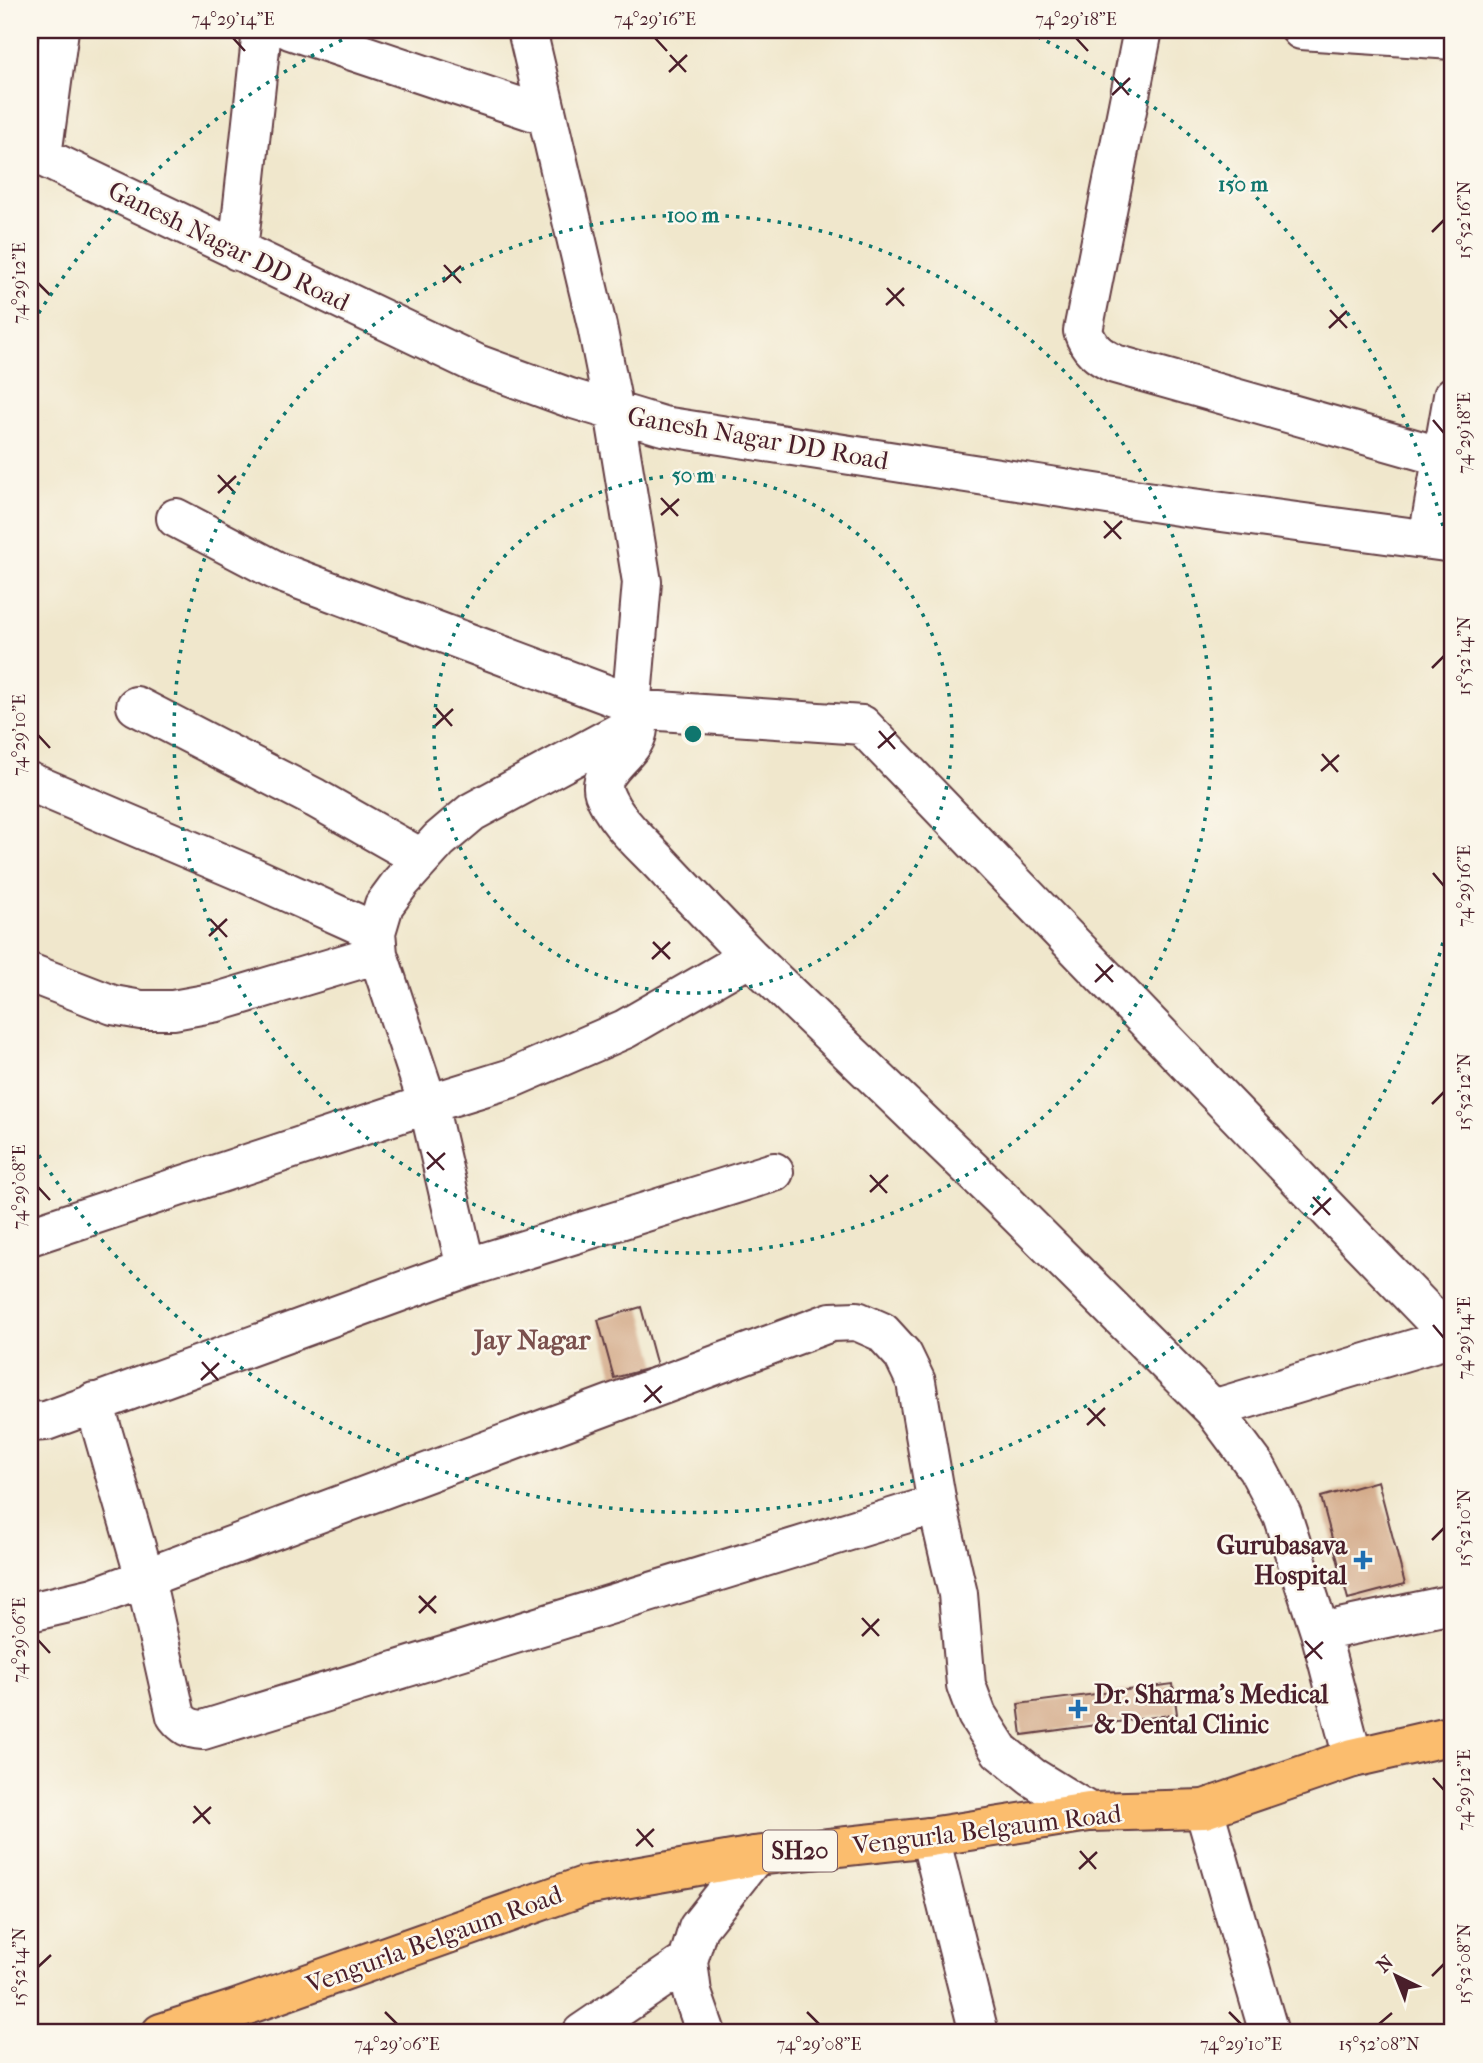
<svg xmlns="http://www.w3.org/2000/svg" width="1483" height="2063" viewBox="0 0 1483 2063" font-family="'IM FELL French Canon',serif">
<rect width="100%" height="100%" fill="#fbf7ec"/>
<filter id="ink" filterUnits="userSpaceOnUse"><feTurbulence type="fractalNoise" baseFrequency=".0143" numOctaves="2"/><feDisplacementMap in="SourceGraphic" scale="14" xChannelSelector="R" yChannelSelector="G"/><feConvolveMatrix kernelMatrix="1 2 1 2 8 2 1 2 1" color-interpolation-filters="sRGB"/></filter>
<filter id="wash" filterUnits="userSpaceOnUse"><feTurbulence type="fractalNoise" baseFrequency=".00686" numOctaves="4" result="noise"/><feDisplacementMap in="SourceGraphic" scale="28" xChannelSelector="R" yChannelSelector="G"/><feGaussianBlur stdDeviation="1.57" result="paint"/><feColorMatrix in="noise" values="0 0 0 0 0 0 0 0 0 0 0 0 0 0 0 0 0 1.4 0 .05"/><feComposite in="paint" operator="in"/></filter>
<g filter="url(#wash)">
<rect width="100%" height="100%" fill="#f0e7cc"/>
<g id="blocks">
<path fill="#d4ac8b" d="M641,1307L657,1366L614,1378L598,1320Z
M1378,1481L1405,1584L1348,1599L1321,1497Z
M1173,1684L1177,1714L1022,1735L1018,1704Z"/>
</g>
</g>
<g filter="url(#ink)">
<use href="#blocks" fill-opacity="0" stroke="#633d43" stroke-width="2"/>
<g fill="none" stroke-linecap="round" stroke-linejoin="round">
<defs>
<path id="minor" d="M290,30L547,116
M527,30L597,326L614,411L642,582L631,709L862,725L1451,1337
M1143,30L1083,331C1089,349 1098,356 1115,364L1443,457
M1301,30L1453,40
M30,151L477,364L570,398L663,426L1185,507L1453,543
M42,156L59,30
M238,251L262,30
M176,518L279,572L619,699C673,742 593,760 604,793C614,820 641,843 661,864C690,895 720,926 750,957
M1428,539L1453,396
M136,706L315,798L421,858
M30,782L247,874L376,932
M30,973L113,1005L141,1010H173L217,1002L378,954
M30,1236L428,1104L512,1078L625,1029L750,957L1001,1198L1213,1409L1257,1468L1282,1515L1320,1632L1353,1758
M466,1268L428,1104L378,954L376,932L384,905L401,882L439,840L472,812L637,723
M94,1402L145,1578L176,1716C184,1726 189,1729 203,1730L937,1504
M1213,1409L1453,1337
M30,1422L46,1421L466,1268L774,1172
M30,1612L94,1597L831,1322L857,1321L882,1332L903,1355L916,1382L937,1504L958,1594L966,1685L977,1715L1000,1751L1032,1777L1089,1812
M1320,1632L1453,1604
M930,1837L979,2033
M582,2033L688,1961
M706,2033L692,1993L688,1961L698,1928L755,1856"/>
<path id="tertiary" d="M1204,1809L1269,2033"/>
<path id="primary" d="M161,2033L236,2009L584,1886L755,1856L930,1837L1089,1812L1204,1809L1353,1758L1453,1735"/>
</defs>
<use href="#minor" stroke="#633d43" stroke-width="42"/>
<use href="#tertiary" stroke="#633d43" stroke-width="42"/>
<use href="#primary" stroke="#633d43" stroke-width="42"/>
<use href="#minor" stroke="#fff" stroke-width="38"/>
<use href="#tertiary" stroke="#fff" stroke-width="38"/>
<use href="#primary" stroke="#fbbd6e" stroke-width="38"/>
</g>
</g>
<path fill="none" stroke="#4a1f2b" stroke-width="2.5" d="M233,38L245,51M655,38L667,51M1076,38L1088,51M670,55L686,72M669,72L687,55M1113,77L1129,95M1112,95L1130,78M1432,232L1444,220M444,265L461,283M443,282L461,266M38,283L50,295M887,288L904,306M886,305L904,288M1330,310L1347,328M1329,328L1347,311M1433,420L1444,433M218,475L235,493M218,493L236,476M661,498L678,516M661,515L679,499M1104,521L1121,539M1104,538L1122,521M1432,668L1444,656M436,708L452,726M435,726L453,709M879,731L895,749M38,735L50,748M878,748L896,732M1322,754L1338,772M1321,771L1339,755M1433,873L1444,886M210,919L227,937M209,936L227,919M653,942L670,959M652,959L670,942M1096,964L1113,982M1095,982L1113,965M1432,1104L1444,1092M427,1152L444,1170M427,1169L445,1153M870,1175L887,1193M38,1187L50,1200M870,1192L888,1175M1313,1197L1330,1215M1313,1215L1331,1198M1433,1325L1444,1338M202,1362L218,1380M201,1380L219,1363M645,1385L661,1403M644,1402L662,1386M1088,1408L1105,1426M1087,1425L1105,1408M1432,1540L1444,1528M419,1596L436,1613M419,1613L436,1596M862,1618L879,1636M862,1636L879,1619M38,1640L50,1653M1305,1641L1322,1659M1305,1658L1323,1642M1433,1778L1444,1790M194,1806L210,1824M193,1823L211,1807M637,1829L653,1847M636,1846L654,1829M1080,1851L1096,1869M1079,1869L1097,1852M38,1967L51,1955M1432,1976L1444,1964M385,2012L397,2024M807,2012L819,2024M1229,2012L1241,2024M1379,2024L1392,2013"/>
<g fill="none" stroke="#0f766e" stroke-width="3.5" stroke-dasharray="3.5 7">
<circle cx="693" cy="734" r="259"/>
<circle cx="693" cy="734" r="519"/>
<path d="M1453 902A778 778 0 0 1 33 1146M33 322A778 778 0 0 1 358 32M1028 32A778 778 0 0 1 1453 566"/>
</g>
<g fill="#1f6fb2" stroke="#fbf7ec" stroke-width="2.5">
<path d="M1359.5 1549.5h7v7h7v7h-7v7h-7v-7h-7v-7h7z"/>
<path d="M1074.5 1698.5h7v7h7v7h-7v7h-7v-7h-7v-7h7z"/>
</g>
<g text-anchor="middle" stroke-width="5" stroke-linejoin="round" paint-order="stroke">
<rect fill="#fbf7ec" stroke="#7f6065" stroke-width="2" x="763" y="1830.5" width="74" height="41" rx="5"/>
<g font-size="24" font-weight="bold" fill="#4a1f2b">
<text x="800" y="1859">SH20</text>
</g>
<g font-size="26" fill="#4a1f2b" stroke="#fbf7ec">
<text transform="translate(229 246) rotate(26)" y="9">Ganesh Nagar DD Road</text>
<text transform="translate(758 438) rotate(10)" y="9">Ganesh Nagar DD Road</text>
<text transform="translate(987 1829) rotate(-7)" y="9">Vengurla Belgaum Road</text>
<text transform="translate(434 1939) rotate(-20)" y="9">Vengurla Belgaum Road</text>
</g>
<g font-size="26" font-weight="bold" fill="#4a1f2b" stroke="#fbf7ec" text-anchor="end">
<text x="1347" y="1554">Gurubasava<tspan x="1347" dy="30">Hospital</tspan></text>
<text x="1094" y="1703" text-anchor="start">Dr. Sharma's Medical<tspan x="1094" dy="30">&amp; Dental Clinic</tspan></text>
</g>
<g font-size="28" font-weight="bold" fill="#7a504d" stroke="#fbf7ec">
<text x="532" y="1349">Jay Nagar</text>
</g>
</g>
<circle cx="693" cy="734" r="10" fill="#0f766e" stroke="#fbf7ec" stroke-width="3.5"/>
<g font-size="21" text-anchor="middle" font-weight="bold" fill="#0f766e" stroke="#fbf7ec" stroke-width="5" stroke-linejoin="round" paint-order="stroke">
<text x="1243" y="191">150 m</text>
<text x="693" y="222">100 m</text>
<text x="693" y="482">50 m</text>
</g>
<rect width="1483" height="2063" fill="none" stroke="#fbf7ec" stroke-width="77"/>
<g transform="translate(1396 1976) rotate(317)" stroke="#fbf7ec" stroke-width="5" paint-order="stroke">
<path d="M0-5L12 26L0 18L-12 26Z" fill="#4a1f2b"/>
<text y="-10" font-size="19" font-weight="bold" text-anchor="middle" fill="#4a1f2b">N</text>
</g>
<rect x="38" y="38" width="1406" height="1986" fill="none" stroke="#4a1f2b" stroke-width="2.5"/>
<g font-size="18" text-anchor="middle" fill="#4a1f2b">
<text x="233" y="25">74°29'14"E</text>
<text x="655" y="25">74°29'16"E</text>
<text x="1076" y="25">74°29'18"E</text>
<text transform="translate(1464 220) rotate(-90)" y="6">15°52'16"N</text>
<text transform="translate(19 283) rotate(-90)" y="6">74°29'12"E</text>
<text transform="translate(1464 433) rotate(-90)" y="6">74°29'18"E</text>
<text transform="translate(1464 656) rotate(-90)" y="6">15°52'14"N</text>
<text transform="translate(19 735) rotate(-90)" y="6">74°29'10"E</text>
<text transform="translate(1464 886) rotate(-90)" y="6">74°29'16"E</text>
<text transform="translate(1464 1092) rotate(-90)" y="6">15°52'12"N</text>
<text transform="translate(19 1187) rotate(-90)" y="6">74°29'08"E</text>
<text transform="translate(1464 1338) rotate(-90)" y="6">74°29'14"E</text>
<text transform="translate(1464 1528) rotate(-90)" y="6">15°52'10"N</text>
<text transform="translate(19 1640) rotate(-90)" y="6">74°29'06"E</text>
<text transform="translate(1464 1790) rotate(-90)" y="6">74°29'12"E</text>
<text transform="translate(1464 1964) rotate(-90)" y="6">15°52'08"N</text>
<text transform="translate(19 1967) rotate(-90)" y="6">15°52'14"N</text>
<text x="397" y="2050">74°29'06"E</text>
<text x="819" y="2050">74°29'08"E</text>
<text x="1241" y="2050">74°29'10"E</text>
<text x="1379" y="2050">15°52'08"N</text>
</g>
</svg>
